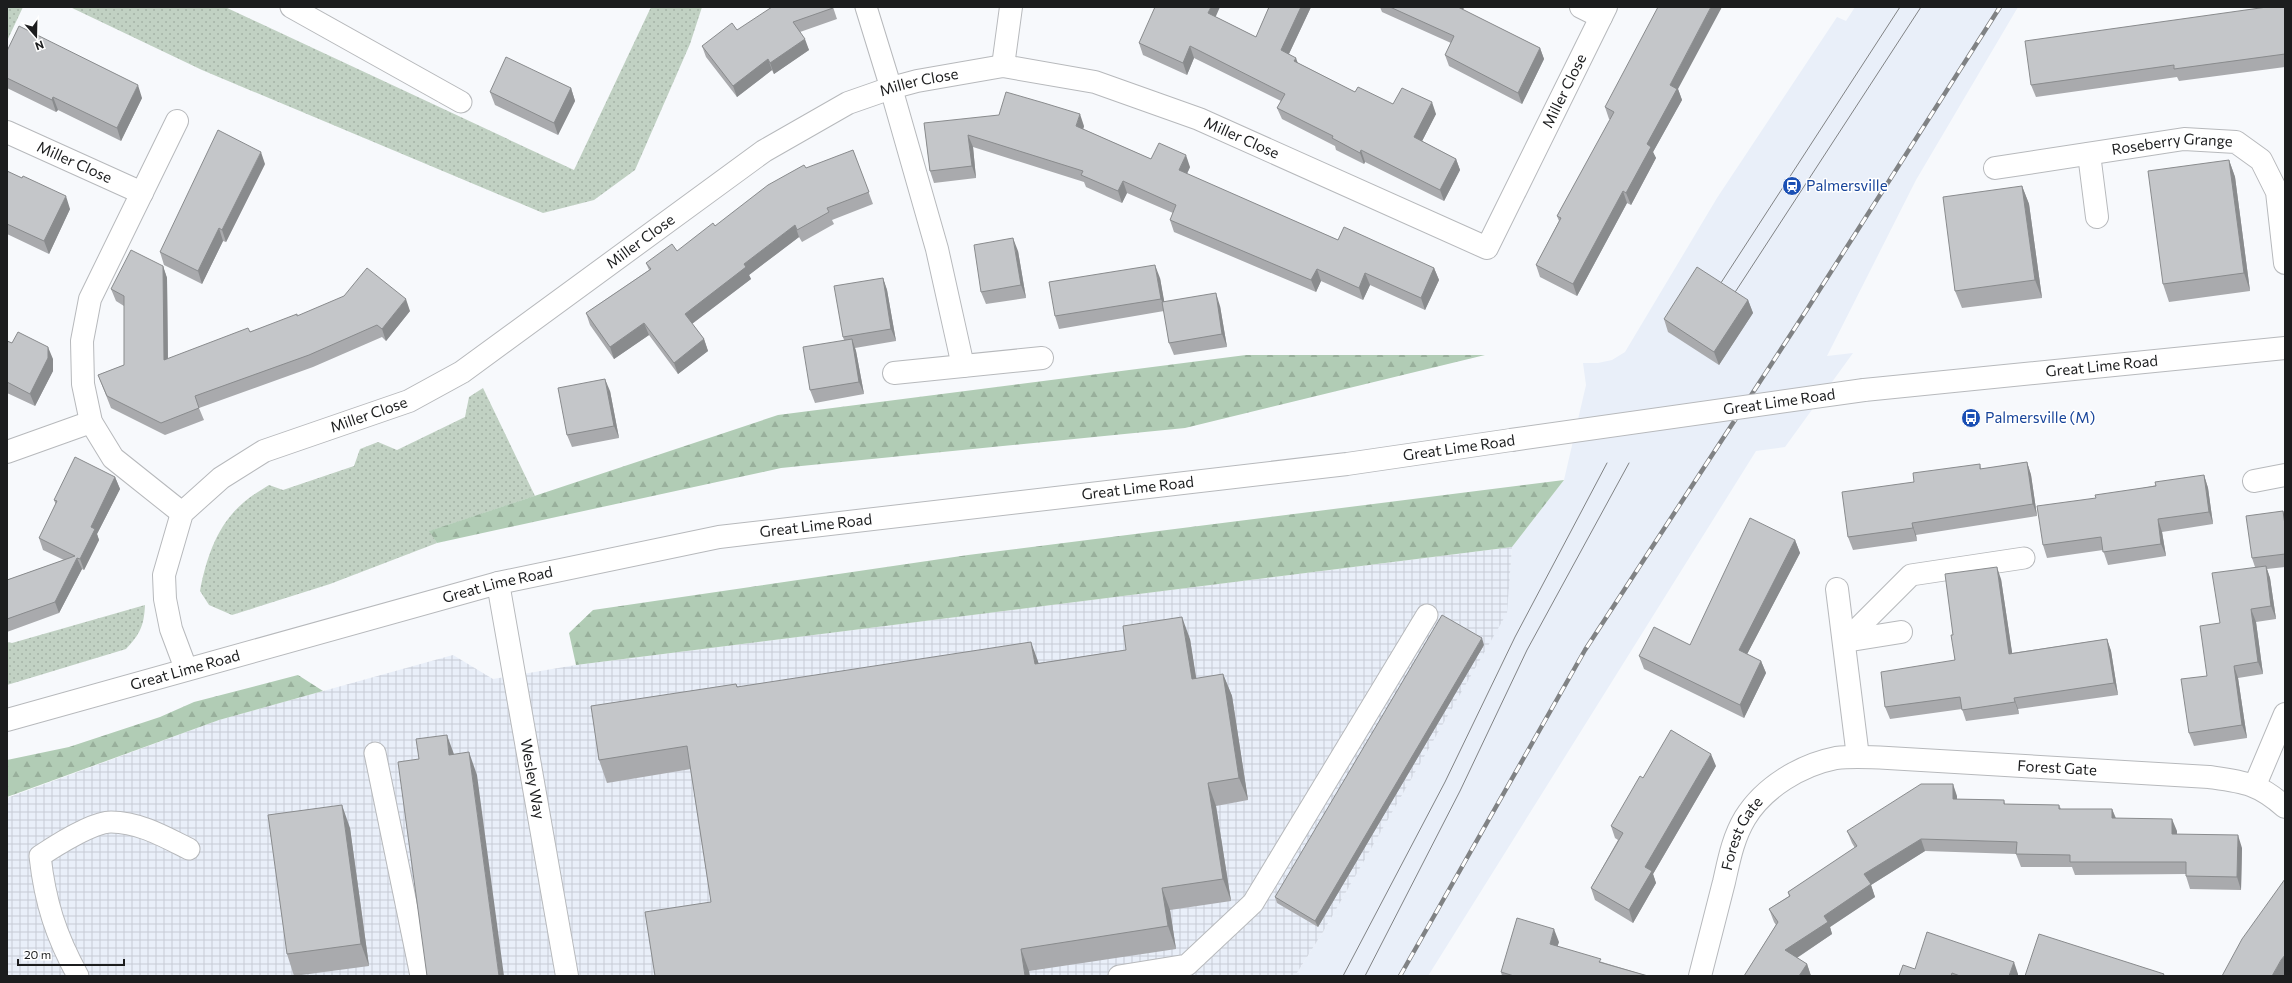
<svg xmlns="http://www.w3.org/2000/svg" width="2292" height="983" viewBox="0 0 2292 983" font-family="Commissioner,sans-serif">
<defs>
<pattern id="industrial-grid" width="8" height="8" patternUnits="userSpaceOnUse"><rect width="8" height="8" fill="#e9eff9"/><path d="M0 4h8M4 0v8" fill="none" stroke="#c7ccd5"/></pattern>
<pattern id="grass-dots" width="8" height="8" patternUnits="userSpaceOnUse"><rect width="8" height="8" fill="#c1d1c3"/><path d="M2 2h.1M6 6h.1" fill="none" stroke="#a5b3a7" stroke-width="1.8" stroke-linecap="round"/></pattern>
<pattern id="forest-firs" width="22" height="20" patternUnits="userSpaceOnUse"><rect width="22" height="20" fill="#b1ccb5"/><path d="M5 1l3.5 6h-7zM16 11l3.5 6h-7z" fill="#98af9b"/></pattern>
</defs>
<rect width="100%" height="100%" fill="#f7f9fc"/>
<path fill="#e9eff9" d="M1855,7H2018L1916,180L1827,356L1853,353L1785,447L1756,451L1428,976H1295L1323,932L1506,613L1512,547L1564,480L1586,385L1583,363H1598L1612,360L1625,352L1717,198L1837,17L1846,21Z"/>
<path fill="url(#industrial-grid)" d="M1512,547L1507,613L1323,932L1295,976H7V798L219,720L453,655L493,679L576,665Z"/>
<path fill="url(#grass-dots)" d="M7,7H23L7,41Z
M70,7H225L574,170L651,7H702L690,44L635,170L594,200L543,213L202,70Z
M483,388L535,496L430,531L437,543L330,584L232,615L209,605L200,591C206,559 217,525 243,503C250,496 260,491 269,485L283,490L354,466L360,449L378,442L397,450L465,417L469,397Z
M145,605C144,626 140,634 126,649L7,685V642L12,643Z"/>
<path fill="url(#forest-firs)" d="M1246,355H1485L1185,428L781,468L437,543L429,531L778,415Z
M1564,480L1512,547L576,665L569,633L593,610L968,555Z
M298,675L323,691L219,720L7,797V760L69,747L160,717L194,702Z"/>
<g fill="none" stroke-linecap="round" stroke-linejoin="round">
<defs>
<path id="lane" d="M291,7L461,102
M866,7L891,88
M1845,641L1911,575L2024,558
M375,753L421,976
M78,976C56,936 45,902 40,856C55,846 93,822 111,822C139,822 165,837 189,849
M1119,976L1187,965L1253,903L1427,615"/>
<g id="street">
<path d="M1581,7L1601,17"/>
<path d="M1003,66L1011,7"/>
<path d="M891,88L937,249L963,366"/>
<path d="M177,121L90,299L82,341L83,384L91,422L113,458L182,513"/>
<path id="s1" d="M7,132L142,193"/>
<path d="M2089,154L2097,217"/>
<path id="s2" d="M1995,168L2184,139L2236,142L2261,160L2277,192L2285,263"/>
<path d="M894,373L1042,358"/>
<path d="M7,452L91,422"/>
<path d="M2254,481L2285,475"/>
<path id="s3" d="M498,583L567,976"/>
<path d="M1837,589L1858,757"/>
<path d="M1845,641L1901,632"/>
<path id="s4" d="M186,669L171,629L165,599L164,575L182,513L221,478L264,451L409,401L462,372L764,151L848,103L891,88L917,81L1003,66L1095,82L1199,119L1487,248L1606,7"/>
<path d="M2255,785L2285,714"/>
<path id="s5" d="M1700,976C1708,945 1716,913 1724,882C1729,860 1733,838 1745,818C1764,787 1801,765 1836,758C1853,756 1871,757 1888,758L2209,777C2244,782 2258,783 2285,807"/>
</g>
<g id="secondary">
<path id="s6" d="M1864,390L2285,348"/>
<path id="s7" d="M7,720L498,583L719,537L1347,464L1511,440"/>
</g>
</defs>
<use href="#lane" stroke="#b7b9bc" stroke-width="23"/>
<use href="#street" stroke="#b7b9bc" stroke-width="24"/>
<use href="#secondary" stroke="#b7b9bc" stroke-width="24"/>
<use href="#lane" stroke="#fff" stroke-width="21"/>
<use href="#street" stroke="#fff" stroke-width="22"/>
<use href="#secondary" stroke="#fff" stroke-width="22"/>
<path stroke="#808284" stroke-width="1" d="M1715,292L1900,7
M1730,300L1921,7
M1343,976L1445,782L1515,637L1607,463
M1365,976L1460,791L1527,650L1629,463"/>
<defs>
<path id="rail" d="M1400,976L1585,650L1806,311L2000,7"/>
</defs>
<use href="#rail" stroke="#808284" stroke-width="4.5"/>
<use href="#rail" stroke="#fff" stroke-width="3" stroke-dasharray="9" stroke-linecap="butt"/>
<defs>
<g id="secondary-bridge">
<path id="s8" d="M1511,440L1864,390"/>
</g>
</defs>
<use href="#secondary-bridge" stroke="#b7b9bc" stroke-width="24" stroke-linecap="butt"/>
<use href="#secondary-bridge" stroke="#fff" stroke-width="22"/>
</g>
<path fill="#a9aaad" d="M833,7L837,19L800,32L809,50L774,74L772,70L737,97L706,57L702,46L737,30Z
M1269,7H1311L1289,54L1298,63L1355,92L1393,104L1436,114L1422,141L1456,159L1460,170L1444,201L1365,162L1364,164L1336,150L1335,146L1282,119L1277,108L1281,101L1194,58L1187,75L1143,55L1139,43L1216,17L1256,37Z
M1380,7H1464L1463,10L1540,48L1544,59L1522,104L1449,66L1445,55L1451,43L1382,12Z
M2285,7V67L2179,81L2177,77L2036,97L2031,85Z
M7,51L142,98L121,141L58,110L56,112L7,88Z
M571,88L575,101L558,135L495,105L490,92Z
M1678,89L1682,100L1653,152L1656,158L1631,205L1627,203L1577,296L1540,277L1536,265L1559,221L1557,216L1611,119H1609L1605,107Z
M924,123L1084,126L1083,129L1151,159L1190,167L1187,174L1338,240L1434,268L1439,280L1425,310L1370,285L1363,300L1321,281L1316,292L1174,232L1170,220L1173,213L1127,193L1122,203L1086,187L1084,182L973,147L976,178L934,183L930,171Z
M853,150L873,204L832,220L834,224L802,242L799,237L749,275L751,279L692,324L704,339L708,351L678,374L649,335L614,359L590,325L586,313L649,270L646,263L677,251L715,226Z
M2229,160L2235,177L2250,291L2169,302L2163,284Z
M265,164L226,242L223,241L202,284L164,265L160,252Z
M7,171L70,209L49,254L7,234Z
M2022,186L2029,204L2042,298L1962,308L1955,291Z
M1018,251L1026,298L986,304L981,292Z
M163,266L167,278L168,359L297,316L410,311L386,341L382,337L313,367L199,408L204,420L165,435L111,408L98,375L124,365V306L116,301L111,289Z
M883,278L887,290L896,341L855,348L856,351L864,394L815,403L810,390L844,340L843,337Z
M1160,278L1164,302L1220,306L1227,347L1174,355L1169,343L1164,311L1059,329L1055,316Z
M1748,300L1753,313L1719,365L1668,332L1664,319Z
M7,341L53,359V371L35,406L7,393Z
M610,391L619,438L572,447L567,435Z
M2027,462L2031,475L2037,516L1916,535L1917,541L1853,550L1848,537L1914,482L1980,464L1981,469Z
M2204,475L2208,488L2213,524L2162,532L2166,556L2108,565L2103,550L2047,558L2043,545L2096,498Z
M115,477L120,489L97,534L99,540L84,570L82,569L59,613L7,632V580L64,560L43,550L39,538L56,505L54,500Z
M2283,511L2285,516V567L2267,569L2270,578L2276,619L2256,622L2263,674L2238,678L2247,738L2194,746L2189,733L2207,676L2220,623L2255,567L2252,558Z
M1795,540L1800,553L1747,654L1761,661L1766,673L1744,718L1644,669L1639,656L1690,645Z
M2001,579L2012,653L2107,639L2111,651L2118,695L2018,709L2019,714L1966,721L1962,709L1890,719L1885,707L1955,660L1953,635Z
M1190,639L1196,679L1223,674L1232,696L1248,800L1216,806L1231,901L1170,910L1176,949L1029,971L711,902L691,769L607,783L599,760L736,684L738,687L1039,663L1126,650Z
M1484,645L1318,927L1277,903L1275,897Z
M1716,766L1653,874L1656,883L1633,923L1595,900L1591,888L1618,840L1615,838L1611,826L1643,778Z
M1957,796V799L2004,800L2005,804L2059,805L2061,809H2112L2116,818L2177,831V834L2242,848L2241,890L2190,889L2186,876V874L2075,875L2072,867H2021L2016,854L1925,851L1871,885L1875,897L1830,927L1832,934L1797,958L1807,964L1811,976H1744L1776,925L1774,922L1769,909L1789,896L1788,892L1855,848L1852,843L1847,831Z
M350,828L369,966L294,976L287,954Z
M1559,942L1557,946L1602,962L1648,976H1502L1501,972Z
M1915,969L2018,974V976H1899Z"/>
<path fill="#898b8d" d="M1211,7H1220L1212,25L1208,13Z
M1301,7H1311L1285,62L1281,50Z
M1456,7H1464L1460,17Z
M1711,7H1722L1678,89L1682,100L1653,152L1656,158L1631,205L1626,193L1670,85Z
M805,39L809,50L774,74L770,63Z
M1190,46L1194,58L1187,75L1183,63Z
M1540,48L1544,59L1522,104L1518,93Z
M1296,58L1300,69L1294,61Z
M768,59L772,70L737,97L733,86Z
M138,85L142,98L121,141L117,128Z
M571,88L575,101L558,135L554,123Z
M53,97L58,110L56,112L52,100Z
M1432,102L1436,114L1418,149L1414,137Z
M1080,114L1084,126L1081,137L1076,126Z
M968,135L973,147L976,178L972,166Z
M1361,150L1365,162L1364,164L1360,153Z
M261,152L265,164L226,242L222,230Z
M1186,155L1190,167L1183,182L1179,170Z
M1456,159L1460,170L1444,201L1440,190Z
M2229,160L2235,177L2250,291L2244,273Z
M1123,181L1127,193L1122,203L1118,191Z
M2022,186L2029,204L2042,298L2035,280Z
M1623,191L1627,203L1577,296L1573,284Z
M66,196L70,209L49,254L44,241Z
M795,225L799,237L749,275L751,279L689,326L685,314L744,264Z
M219,228L223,241L202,284L198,271Z
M1013,238L1018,251L1026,298L1021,285Z
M1155,265L1160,278L1166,311L1161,299Z
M163,266L167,278L168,372L164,360Z
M1434,268L1439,280L1425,310L1421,298Z
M1317,269L1321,281L1316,292L1311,280Z
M1365,273L1370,285L1363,300L1359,288Z
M883,278L887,290L896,341L891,329Z
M1216,293L1220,306L1227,347L1222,334Z
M406,299L410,311L386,341L382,329Z
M1748,300L1753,313L1719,365L1714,352Z
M644,323L649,335L614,359L610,347Z
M704,339L708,351L678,374L674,363Z
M852,339L856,351L864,394L859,382Z
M48,347L53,359V371L35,406L30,394Z
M605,379L610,391L619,438L614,426Z
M2027,462L2031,475L2037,516L2033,504Z
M2204,475L2208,488L2213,524L2209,512Z
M115,477L120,489L97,534L99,540L84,570L80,559L91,527Z
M2158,519L2162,532L2166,556L2161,544Z
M1912,523L1916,535L1917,541L1913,528Z
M1795,540L1800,553L1743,662L1739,650Z
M77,558L82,569L59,613L55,602Z
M2266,566L2270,578L2276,619L2271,606Z
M1997,567L2001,579L2014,665L2009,654Z
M2251,609L2256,622L2263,674L2258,662Z
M1182,617L1190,639L1200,702L1192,679Z
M1482,638L1484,645L1318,927L1315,921Z
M2107,639L2111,651L2118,695L2114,683Z
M1031,642L1039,664H1035Z
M1761,661L1766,673L1744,718L1740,705Z
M2234,666L2238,678L2247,738L2242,725Z
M1223,674L1232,696L1248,800L1239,778Z
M2014,698L2018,709L2019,714L2015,702Z
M447,735L455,757L449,755Z
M469,752L477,775L504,976H499Z
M1711,754L1716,766L1653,874L1656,883L1633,923L1629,910L1645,867Z
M1208,783L1216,806L1231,901L1223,879Z
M1953,784L1957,796V812L1953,799Z
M342,805L350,828L369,966L361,944Z
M2112,809L2117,822L2112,818Z
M2172,819L2177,831L2176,847L2172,834Z
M2238,835L2242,848L2241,890L2237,877Z
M1921,839L1925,851L1871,885L1875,897L1830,927L1832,934L1789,963L1785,950L1824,916L1864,874Z
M1162,888L1170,910L1176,949L1168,926Z
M1554,929L1559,942L1554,957L1550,944Z
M1021,949L1029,971L1030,976H1025Z
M2285,955V976H2272L2281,960Z
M2014,962L2018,974V976H2009Z
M1807,964L1811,976H1799Z"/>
<path fill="#c4c6c9" stroke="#898b8d" d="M772,7H833V8L793,22L805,39L770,63L768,59L733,86L702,46L732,23L737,30Z
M1155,7H1211L1208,13L1256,37L1269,7H1301L1281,50L1296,58L1294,61L1355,92L1358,87L1393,104L1402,88L1432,102L1414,137L1456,159L1440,190L1361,150L1360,153L1332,138L1333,136L1277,108L1285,94L1190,46L1183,63L1139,43Z
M1390,7H1458L1540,48L1518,93L1445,55L1454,36Z
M1658,7H1711L1670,85L1677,89L1647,144L1651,147L1626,193L1623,191L1573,284L1536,265L1561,218L1557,216L1614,112L1605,107Z
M2267,7H2285V54L2174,69V65L2031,85L2025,41Z
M19,26L138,85L117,128L53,97L52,100L7,78V51Z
M506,57L571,88L554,123L490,92Z
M1006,92L1044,103L1080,114L1076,126L1151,159L1159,143L1186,155L1179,170L1338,240L1344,227L1434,268L1421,298L1365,273L1359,288L1317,269L1311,280L1170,220L1176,205L1123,181L1118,191L1081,175L1083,171L968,135L972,166L930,171L924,123L999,115Z
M218,130L261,152L222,230L219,228L198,271L160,252Z
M853,150L869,192L827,208L829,212L797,230L795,225L744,264L746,267L685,314L704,339L674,363L644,323L610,347L586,313L651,269L646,263L672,244L677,251L713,223L715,226L768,185L804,165L806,168Z
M2229,160L2244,273L2163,284L2148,171Z
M7,171L22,178L23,176L66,196L44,241L7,224Z
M2022,186L2035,280L1955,291L1943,197Z
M1013,238L1021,285L981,292L974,245Z
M131,250L163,266L164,360L248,328L250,332L297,314V316L344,296L367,268L406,299L382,329L377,325L309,355L195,396L199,408L161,423L107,396L98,375L124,365V296L111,289Z
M1155,265L1161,299L1055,316L1049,282Z
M1697,267L1748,300L1714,352L1664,319Z
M883,278L891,329L843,337L834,286Z
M1216,293L1222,334L1169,343L1162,302Z
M18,332L48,347V358L30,394L7,382V341L12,343Z
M852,339L859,382L810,390L803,347Z
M605,379L614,426L567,435L558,388Z
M75,457L115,477L91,527L95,529L80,559L77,558L55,602L7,619V580L75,556L39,538L57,501L54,500Z
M2027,462L2033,504L1912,523L1913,528L1848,537L1842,492L1914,482L1913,473L1980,464V469Z
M2204,475L2209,512L2158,519L2161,544L2103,552L2101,537L2043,545L2037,506L2096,498L2095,495L2156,486L2155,482Z
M2283,511L2285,525V554L2252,558L2246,516Z
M1750,518L1795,540L1739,650L1761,661L1740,705L1639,656L1654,627L1690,645Z
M2266,566L2271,606L2251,609L2258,662L2234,666L2242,725L2189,733L2181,679L2207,676L2200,626L2220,623L2212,573Z
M1997,567L2009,654L2107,639L2114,683L2014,698L2015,702L1962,710L1960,697L1885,707L1881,672L1955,660L1951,635H1953L1945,574Z
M1442,615L1482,638L1315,921L1275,897Z
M1182,617L1192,679L1223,674L1239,778L1208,783L1223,879L1162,888L1168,926L1021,949L1025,976H655L645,912L711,902L687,746L599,760L591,706L736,684L737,687L1031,642L1035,664L1126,650L1123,626Z
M1671,730L1711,754L1645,867L1652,871L1629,910L1591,888L1623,833L1611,826L1640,776L1643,778Z
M447,735L449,755L469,752L499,976H427L398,762L419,759L416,739Z
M1921,784H1953V799L2004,800V804L2059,805V809H2112V818L2172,819V834L2238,835L2237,877L2186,876V862H2070V855L2016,854L2017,842L1921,839L1864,874L1871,884L1824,916L1828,922L1785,950L1807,964L1799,976H1744L1778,922L1769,909L1790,896L1788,892L1857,846L1847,831Z
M342,805L361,944L287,954L268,815Z
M2285,879V955L2281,960L2272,976H2222L2242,939Z
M1517,918L1554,929L1550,944L1601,959L1599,962L1648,976H1514L1501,972Z
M1927,932L2014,962L2009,976H1960L1952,973L1951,976H1899L1903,965L1915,969Z
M2039,934L2164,974L2163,976H2025Z"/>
<defs>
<symbol id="station-disc" viewBox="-11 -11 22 22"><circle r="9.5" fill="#1a4fb4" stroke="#fff"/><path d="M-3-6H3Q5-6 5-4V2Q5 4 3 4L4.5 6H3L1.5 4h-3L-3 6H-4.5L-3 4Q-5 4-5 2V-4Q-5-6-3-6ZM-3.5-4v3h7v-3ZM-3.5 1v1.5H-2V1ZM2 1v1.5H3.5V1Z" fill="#fff"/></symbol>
<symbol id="bus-disc" viewBox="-11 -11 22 22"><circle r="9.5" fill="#1a4fb4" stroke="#fff"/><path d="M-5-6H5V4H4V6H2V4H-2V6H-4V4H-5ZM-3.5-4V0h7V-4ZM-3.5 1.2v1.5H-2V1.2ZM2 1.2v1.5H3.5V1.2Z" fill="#fff"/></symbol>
</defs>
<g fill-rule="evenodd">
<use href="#station-disc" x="1781" y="175" width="22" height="22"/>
<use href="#bus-disc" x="1960" y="407" width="22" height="22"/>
</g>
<g text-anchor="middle" stroke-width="3" stroke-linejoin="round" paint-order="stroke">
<g font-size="15" fill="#1c1d1e" stroke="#fff">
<text dy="5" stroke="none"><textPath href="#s4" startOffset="1024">Miller Close</textPath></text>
<text dy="5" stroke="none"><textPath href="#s4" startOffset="1804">Miller Close</textPath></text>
<text dy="5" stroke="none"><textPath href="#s4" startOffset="1360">Miller Close</textPath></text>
<text dy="5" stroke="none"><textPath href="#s2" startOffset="179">Roseberry Grange</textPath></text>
<text dy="5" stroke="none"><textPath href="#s1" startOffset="74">Miller Close</textPath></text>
<text dy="5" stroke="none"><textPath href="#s4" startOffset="700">Miller Close</textPath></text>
<text dy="5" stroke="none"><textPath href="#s6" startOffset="239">Great Lime Road</textPath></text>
<text dy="5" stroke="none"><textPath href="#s8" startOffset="271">Great Lime Road</textPath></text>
<text dy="5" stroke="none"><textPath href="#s4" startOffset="376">Miller Close</textPath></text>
<text transform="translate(1459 448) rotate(-8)" y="5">Great Lime Road</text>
<text dy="5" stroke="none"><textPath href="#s7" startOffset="1157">Great Lime Road</textPath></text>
<text dy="5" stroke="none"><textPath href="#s7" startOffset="833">Great Lime Road</textPath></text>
<text dy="5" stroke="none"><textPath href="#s7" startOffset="509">Great Lime Road</textPath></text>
<text dy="5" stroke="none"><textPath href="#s7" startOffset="185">Great Lime Road</textPath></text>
<text dy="5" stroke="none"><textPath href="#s5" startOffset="498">Forest Gate</textPath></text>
<text dy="5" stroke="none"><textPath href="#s3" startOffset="199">Wesley Way</textPath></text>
<text dy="5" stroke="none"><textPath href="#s5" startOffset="149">Forest Gate</textPath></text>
</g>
<g font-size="15" fill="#164399" stroke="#fff" text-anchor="start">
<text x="1806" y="191">Palmersville</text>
<text x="1985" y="423">Palmersville (M)</text>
</g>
</g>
<rect width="2292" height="983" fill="none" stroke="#1c1d1e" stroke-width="16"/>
<g transform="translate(36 36) rotate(160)" stroke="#ffffff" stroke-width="3" paint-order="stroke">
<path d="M0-3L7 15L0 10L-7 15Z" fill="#1c1d1e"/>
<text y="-6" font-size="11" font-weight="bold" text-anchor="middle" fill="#1c1d1e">N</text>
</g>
<path d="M18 959v6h106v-6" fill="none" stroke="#1c1d1e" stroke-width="2"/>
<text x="24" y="959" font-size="12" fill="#1c1d1e" stroke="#ffffff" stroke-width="3" paint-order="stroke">20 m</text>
</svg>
